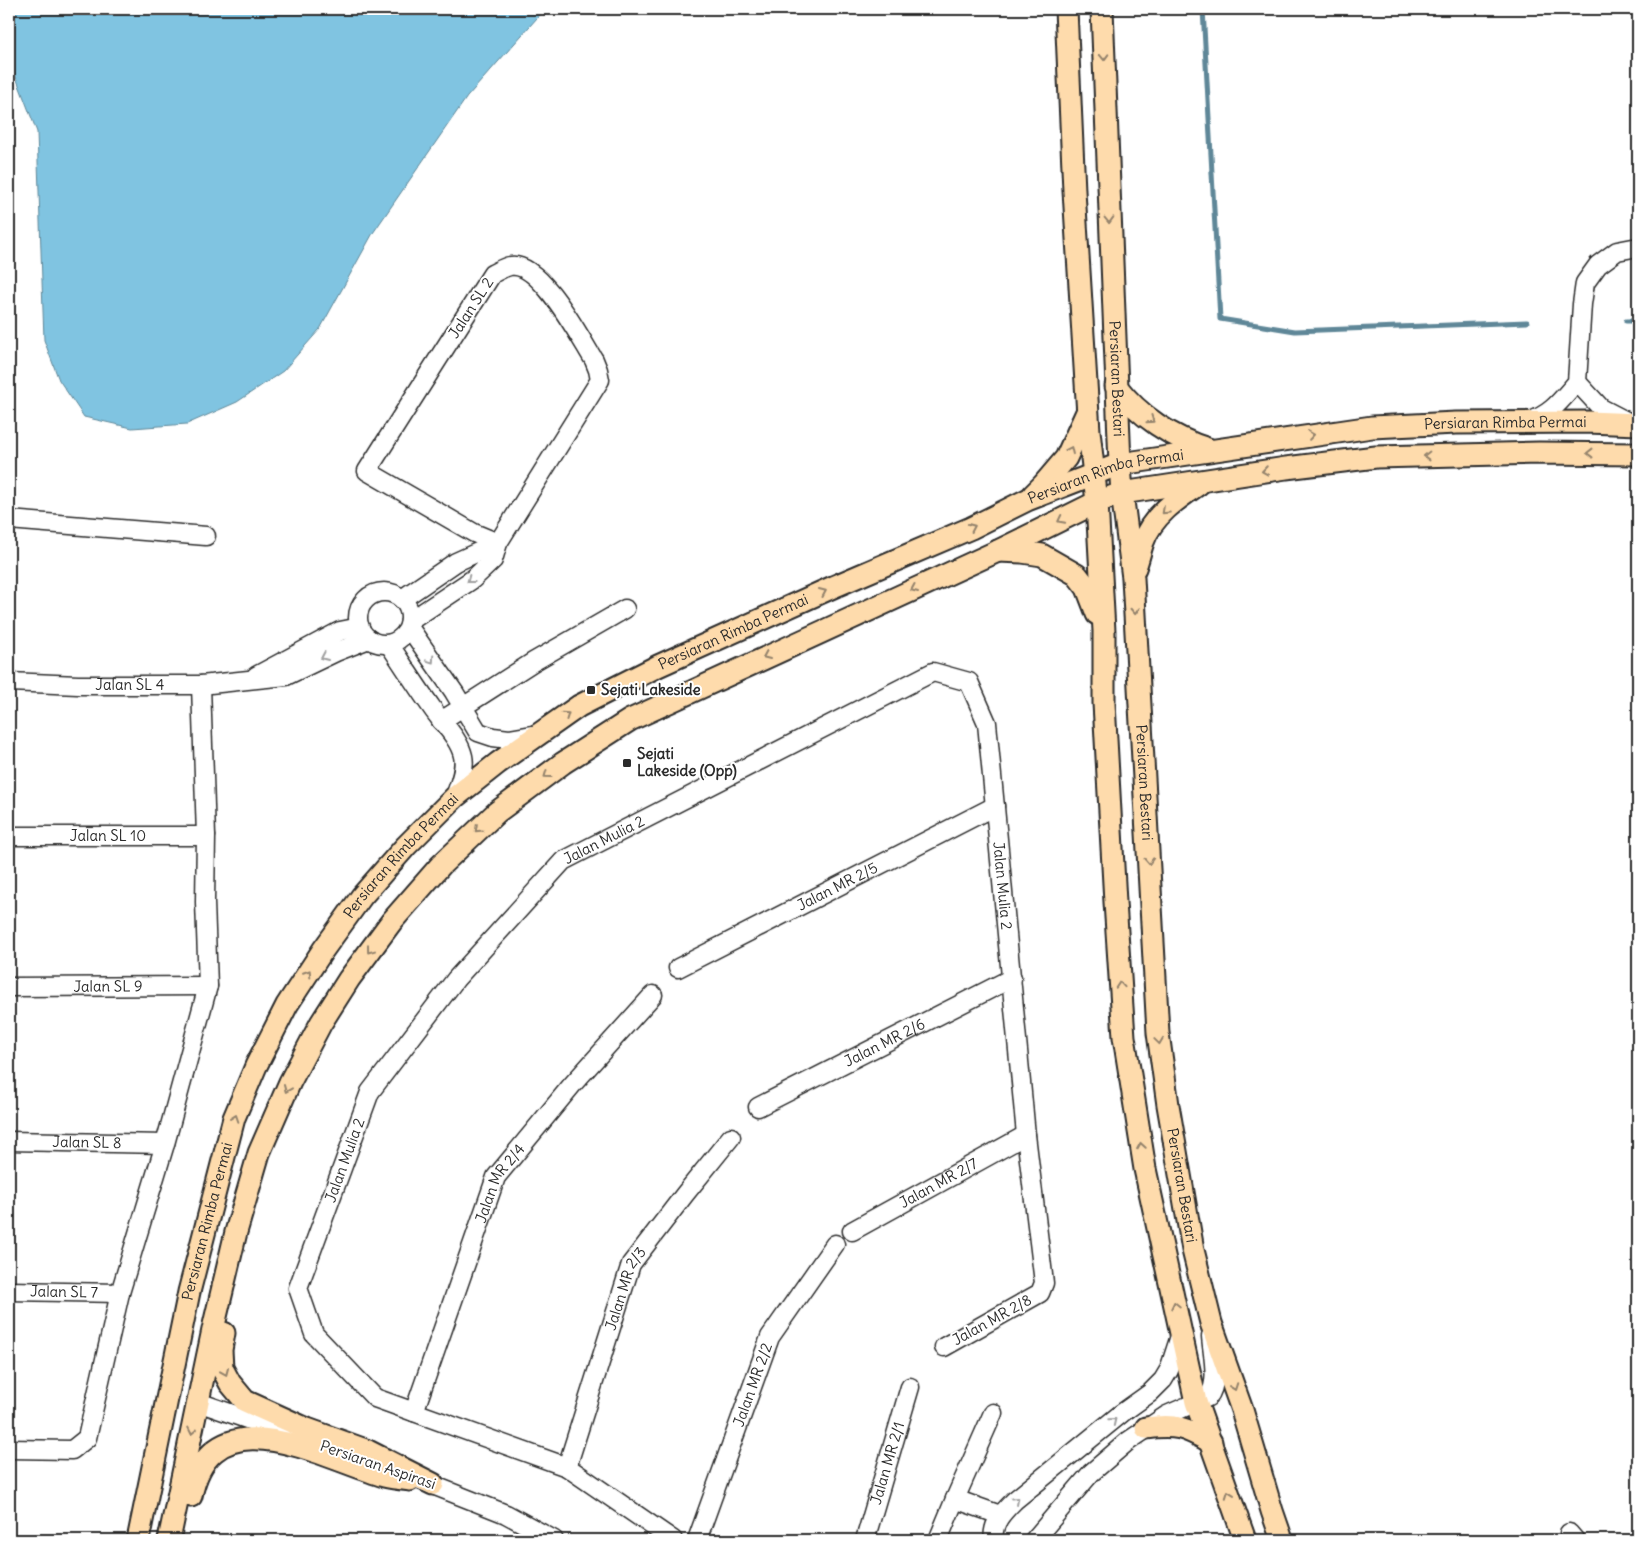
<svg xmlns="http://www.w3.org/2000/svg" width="1647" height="1549" viewBox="0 0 1647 1549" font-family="Delius,sans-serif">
<rect width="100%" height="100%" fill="#fff"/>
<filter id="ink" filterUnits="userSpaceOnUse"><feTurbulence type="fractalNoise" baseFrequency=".02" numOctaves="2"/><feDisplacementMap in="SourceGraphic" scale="10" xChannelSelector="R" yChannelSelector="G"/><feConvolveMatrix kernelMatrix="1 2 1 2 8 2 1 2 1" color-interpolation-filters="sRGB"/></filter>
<g filter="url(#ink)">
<path fill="#80c4e1" stroke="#5e8798" d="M9,9H545L467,97L373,233L320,329L283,371L237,402L187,424L132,428L84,417L59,380L44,340L37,132L9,59Z"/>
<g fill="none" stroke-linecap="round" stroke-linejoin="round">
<path stroke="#5e8798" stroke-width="5" d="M1203,9L1220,319L1295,331L1527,322
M1626,321H1638"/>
<defs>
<g id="minor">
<path d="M1577,382L1601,408L1630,423"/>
<path d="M1528,422C1552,414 1561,400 1577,382L1582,304L1585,283L1598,265L1617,251L1638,247"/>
<path d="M9,520L206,536"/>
<circle cx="384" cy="618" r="26"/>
<path d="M402,599L456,562L498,543"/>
<path d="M410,621L473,579L493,560L498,543L600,380L598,370L594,360C580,338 540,260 510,266C504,267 498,271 492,274L367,471L474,533L498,543"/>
<path d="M409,627L454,692L478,732L493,737L509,739L538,734"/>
<path d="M389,644C403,665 417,687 432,708C442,723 459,738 463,756C466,769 459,784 455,797"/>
<path d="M256,676L340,631L360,627"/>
<path id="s1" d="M9,682L78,685H201L286,676L336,652L369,639"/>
<path d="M441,721L533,662L625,609"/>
<path id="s2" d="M9,836H206"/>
<path id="s3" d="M678,968L995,806"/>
<path id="s4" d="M9,987L208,986"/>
<path id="s5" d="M758,1107L1012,978"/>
<path id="s6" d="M9,1141L165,1144"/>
<path id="s7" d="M852,1231L1026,1135"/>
<path id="s8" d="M9,1291L120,1293"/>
<path d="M198,1402L304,1439"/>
<path id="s9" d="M414,1412L496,1177L572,1085L653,995"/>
<path d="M9,1449L72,1450L87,1438L120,1293L165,1144L208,986L205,902L206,836L201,685"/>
<path id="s10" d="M567,1467L631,1264L685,1194L731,1137"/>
<path d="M420,1480L506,1514L554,1540"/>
<path d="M955,1499L1000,1515"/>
<path d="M1569,1533L1575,1540"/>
<path id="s11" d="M673,1540L567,1467L375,1398L314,1334L298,1288L370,1092L456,979L563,861L933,672L969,682L987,723L1026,1135L1044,1283L1040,1293L944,1347"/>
<path id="s12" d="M697,1540L770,1337L835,1244"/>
<path id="s13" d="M865,1540L910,1387"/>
<path d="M938,1540L955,1499L993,1413"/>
<path d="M994,1540C991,1523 1004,1511 1015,1500L1122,1413L1150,1393L1163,1380L1169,1370L1181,1333"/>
<path d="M1034,1540L1091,1473L1127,1442L1167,1415L1208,1397C1220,1383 1212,1353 1211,1336"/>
</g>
<g id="major">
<path d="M1066,9L1074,191L1089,431L1097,502L1104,631V703L1115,902L1124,1037L1145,1169L1196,1402L1245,1540"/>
<path id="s14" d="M1102,9L1120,464L1122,493L1133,578L1158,1033L1168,1105L1193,1250L1211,1323L1242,1410L1272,1511L1282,1540"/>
<path d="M1116,386C1139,416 1172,438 1208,449"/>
<path d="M1033,495L1043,485L1066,458L1087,412"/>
<path d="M998,551L1022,552L1042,555L1077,575L1087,588L1097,614"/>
<path d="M1135,568C1138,560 1140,551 1143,542C1152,516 1177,499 1199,484"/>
<path d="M224,1333L221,1350L222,1368L230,1383L245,1401L307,1429L368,1451L433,1484"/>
<path d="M1146,1428C1176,1424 1184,1427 1211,1442"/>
<path d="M191,1496C212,1392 322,1458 384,1476C393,1478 402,1479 410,1480"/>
<path id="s15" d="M138,1540L189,1292L234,1118L256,1066L287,1005L323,950L362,896L406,846L455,797L498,763L579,706L658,666L833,587L971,528L1027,500L1120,464L1372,427L1456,423L1588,422L1638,424"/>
<path d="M169,1540L214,1325L236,1232L259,1153L290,1082L321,1023L349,979L392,921L441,865L497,812L563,763L630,720L998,551L1097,502L1122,493L1286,468L1376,457L1539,453L1638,454"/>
</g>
</defs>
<use href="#minor" stroke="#2b2b2b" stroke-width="21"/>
<use href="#major" stroke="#2b2b2b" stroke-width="25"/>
<use href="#minor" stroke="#fff" stroke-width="18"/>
<use href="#major" stroke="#fedbac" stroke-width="21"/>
</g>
<defs><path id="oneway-chevron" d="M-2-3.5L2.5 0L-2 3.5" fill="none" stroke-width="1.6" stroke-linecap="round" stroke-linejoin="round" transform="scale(1.25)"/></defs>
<g stroke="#94836c">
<use href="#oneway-chevron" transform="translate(1104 57) rotate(88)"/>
<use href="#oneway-chevron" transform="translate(1109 220) rotate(88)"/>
<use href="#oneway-chevron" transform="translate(1151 420) rotate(35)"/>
<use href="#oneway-chevron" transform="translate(1311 435) rotate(-8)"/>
<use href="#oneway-chevron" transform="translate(1070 450) rotate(-65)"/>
<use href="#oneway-chevron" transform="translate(1590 453) rotate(-180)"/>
<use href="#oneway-chevron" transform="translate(1427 456) rotate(179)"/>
<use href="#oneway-chevron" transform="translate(1265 471) rotate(171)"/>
<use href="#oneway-chevron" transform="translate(1165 511) rotate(137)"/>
<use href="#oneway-chevron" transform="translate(1061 520) rotate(153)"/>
<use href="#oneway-chevron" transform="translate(972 527) rotate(-25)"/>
<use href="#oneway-chevron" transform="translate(914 589) rotate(156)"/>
<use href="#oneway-chevron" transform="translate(823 592) rotate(-24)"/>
<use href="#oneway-chevron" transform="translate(1135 611) rotate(87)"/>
<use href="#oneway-chevron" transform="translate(766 656) rotate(156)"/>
<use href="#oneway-chevron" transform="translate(566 715) rotate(-35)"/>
<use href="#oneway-chevron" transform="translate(547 775) rotate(144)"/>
<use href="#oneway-chevron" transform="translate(478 829) rotate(137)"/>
<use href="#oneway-chevron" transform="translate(1149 861) rotate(87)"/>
<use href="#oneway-chevron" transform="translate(370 950) rotate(127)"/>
<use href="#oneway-chevron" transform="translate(308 973) rotate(-57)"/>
<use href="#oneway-chevron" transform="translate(1120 985) rotate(-94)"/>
<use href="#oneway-chevron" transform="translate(1159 1041) rotate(82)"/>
<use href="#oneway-chevron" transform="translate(287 1089) rotate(113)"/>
<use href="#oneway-chevron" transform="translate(235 1118) rotate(-71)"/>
<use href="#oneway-chevron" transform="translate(1141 1146) rotate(-99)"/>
<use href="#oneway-chevron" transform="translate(1175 1305) rotate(-103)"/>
<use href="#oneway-chevron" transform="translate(225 1372) rotate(67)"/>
<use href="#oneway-chevron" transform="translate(1234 1387) rotate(70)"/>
<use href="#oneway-chevron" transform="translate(192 1431) rotate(102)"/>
<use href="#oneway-chevron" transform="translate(1229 1494) rotate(-110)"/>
</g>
<g stroke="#a0a0a0">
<use href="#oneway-chevron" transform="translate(470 580) rotate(143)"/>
<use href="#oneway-chevron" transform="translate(324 657) rotate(156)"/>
<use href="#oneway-chevron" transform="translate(431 660) rotate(56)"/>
<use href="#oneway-chevron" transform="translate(1113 1421) rotate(-39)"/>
<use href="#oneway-chevron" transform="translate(1016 1500) rotate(-42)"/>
</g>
</g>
<g fill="#2b2b2b" stroke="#fff" stroke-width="2">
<rect x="586" y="685" width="10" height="10" rx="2.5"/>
<rect x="622" y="758" width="10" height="10" rx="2.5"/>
</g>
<g text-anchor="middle" stroke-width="4" stroke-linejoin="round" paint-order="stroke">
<g font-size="15" fill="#2b2b2b" stroke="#fff">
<text transform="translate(471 308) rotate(-57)" y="5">Jalan SL 2</text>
<text dy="5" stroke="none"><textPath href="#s14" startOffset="370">Persiaran Bestari</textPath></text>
<text dy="5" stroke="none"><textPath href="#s15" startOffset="1961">Persiaran Rimba Permai</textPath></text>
<text dy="5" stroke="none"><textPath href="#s15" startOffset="1556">Persiaran Rimba Permai</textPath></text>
<text dy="5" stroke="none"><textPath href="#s15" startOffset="1151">Persiaran Rimba Permai</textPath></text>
<text dy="5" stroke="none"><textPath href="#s1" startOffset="121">Jalan SL 4</textPath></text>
<text dy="5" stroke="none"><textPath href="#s14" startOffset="775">Persiaran Bestari</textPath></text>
<text dy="5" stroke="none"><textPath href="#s2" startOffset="99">Jalan SL 10</textPath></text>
<text dy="5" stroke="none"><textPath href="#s11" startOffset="1026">Jalan Mulia 2</textPath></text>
<text dy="5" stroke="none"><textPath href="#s15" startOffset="746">Persiaran Rimba Permai</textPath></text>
<text dy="5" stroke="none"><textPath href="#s11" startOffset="1641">Jalan Mulia 2</textPath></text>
<text dy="5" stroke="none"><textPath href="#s3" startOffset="179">Jalan MR 2/5</textPath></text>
<text dy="5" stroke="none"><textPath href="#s4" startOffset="99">Jalan SL 9</textPath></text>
<text dy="5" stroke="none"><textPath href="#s5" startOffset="142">Jalan MR 2/6</textPath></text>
<text dy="5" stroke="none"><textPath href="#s6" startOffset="78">Jalan SL 8</textPath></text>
<text dy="5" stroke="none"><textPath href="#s11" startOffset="606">Jalan Mulia 2</textPath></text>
<text dy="5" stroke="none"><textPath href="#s7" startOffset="99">Jalan MR 2/7</textPath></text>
<text dy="5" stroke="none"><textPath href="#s9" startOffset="245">Jalan MR 2/4</textPath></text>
<text dy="5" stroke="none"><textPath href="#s14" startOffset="1180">Persiaran Bestari</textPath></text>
<text dy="5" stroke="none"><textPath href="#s15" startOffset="326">Persiaran Rimba Permai</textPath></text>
<text dy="5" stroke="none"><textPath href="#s10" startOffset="188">Jalan MR 2/3</textPath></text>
<text dy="5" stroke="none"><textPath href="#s8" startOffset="55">Jalan SL 7</textPath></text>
<text transform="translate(992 1320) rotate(-29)" y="5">Jalan MR 2/8</text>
<text dy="5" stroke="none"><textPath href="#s12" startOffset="165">Jalan MR 2/2</textPath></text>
<text dy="5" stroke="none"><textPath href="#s13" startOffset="80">Jalan MR 2/1</textPath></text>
<text transform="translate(378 1465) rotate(19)" y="5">Persiaran Aspirasi</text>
</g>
<g font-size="15" font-weight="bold" fill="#2b2b2b" stroke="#fff" text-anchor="start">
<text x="601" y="695">Sejati Lakeside</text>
<text x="637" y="759">Sejati<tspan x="637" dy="17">Lakeside (Opp)</tspan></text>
</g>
</g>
<rect width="1647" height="1549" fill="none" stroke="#fff" stroke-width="30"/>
<rect x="15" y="15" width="1617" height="1519" fill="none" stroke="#2b2b2b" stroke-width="2" filter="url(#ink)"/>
</svg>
